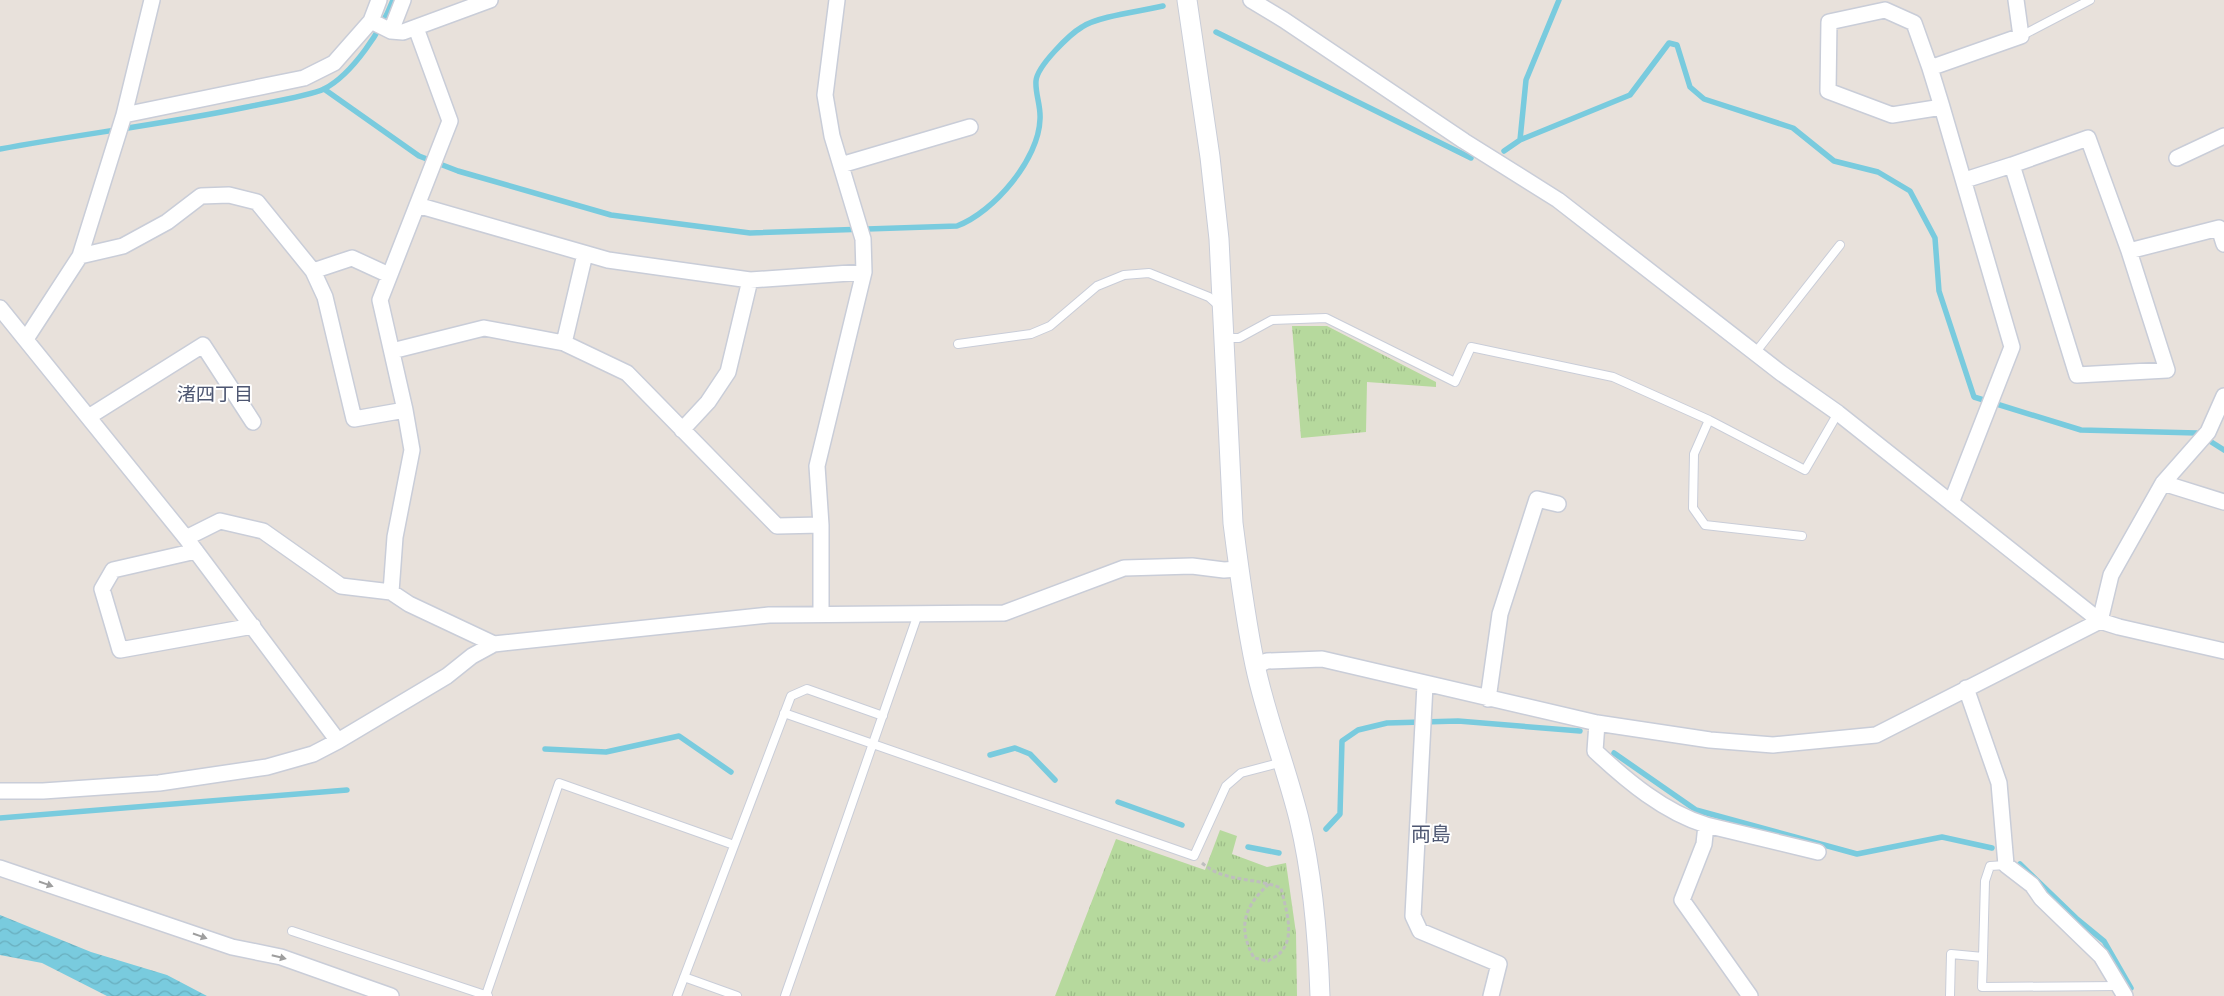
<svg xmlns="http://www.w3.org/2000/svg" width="2224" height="996" viewBox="0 0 2224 996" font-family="'Fira Sans','Noto Sans JP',sans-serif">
<defs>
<pattern id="park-tufts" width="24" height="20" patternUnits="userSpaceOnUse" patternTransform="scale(1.25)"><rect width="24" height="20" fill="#b6d99d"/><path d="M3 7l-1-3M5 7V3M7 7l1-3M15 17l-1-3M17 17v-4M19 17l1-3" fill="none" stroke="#9cba87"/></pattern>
<pattern id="water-waves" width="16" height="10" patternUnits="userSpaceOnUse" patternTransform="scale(1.25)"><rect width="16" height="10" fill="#79cbde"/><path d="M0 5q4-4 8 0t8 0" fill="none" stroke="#69aebe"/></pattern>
</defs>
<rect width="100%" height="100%" fill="#e8e1db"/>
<path fill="url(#park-tufts)" d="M1292,326H1327L1436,382V387L1367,382L1366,432L1301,438Z
M1220,830L1237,836L1232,854L1267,867L1286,863L1296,933L1297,996H1055L1116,839L1205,870Z"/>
<path fill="url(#water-waves)" d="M0,915L91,952L167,975L207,996H107L42,963L0,955Z"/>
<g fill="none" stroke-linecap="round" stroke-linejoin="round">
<path stroke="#79cbde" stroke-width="5.5" d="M1216,32L1471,158
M324,89L419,156L458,171L611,215L750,233L957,226C994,212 1039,159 1040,119C1041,106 1035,93 1036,81C1037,66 1070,34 1082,27C1098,16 1143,11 1163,6
M1520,140L1526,80L1559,0
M0,149C82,134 165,124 247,107C266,103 309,96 324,89C353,74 382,29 393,0
M1504,151L1520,140L1630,95L1669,43L1677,45L1690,87L1704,99L1793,128L1834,161L1878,172L1910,191L1935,238L1939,291L1974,397L2081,430L2197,433L2224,450
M545,749L606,752L679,736L731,772
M1614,753L1696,810L1857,854L1942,837L1992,848
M990,755L1015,748L1030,754L1055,780
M1118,802L1182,825
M0,818L347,790
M1326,829L1340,814L1342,741L1358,730L1387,723L1458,721L1580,731
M1248,847L1279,853
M2020,864L2076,918L2104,941L2131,988"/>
<defs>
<path id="service" d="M2021,36L2090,0
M1225,338H1239L1272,320L1326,318L1455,382L1471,347L1613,377L1709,420L1805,470L1838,413
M958,344L1031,334L1050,326L1097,286L1124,275L1149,273L1209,297L1219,306
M1755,353L1840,245
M1709,420L1694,454L1693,508L1705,525L1802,536
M784,713L1194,856L1226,786L1241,773L1283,762
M292,931L488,996
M1983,957L1982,987L2119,986
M684,977L737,996
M486,995L559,783L734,845
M677,996L791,696L807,689L883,716
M785,996L918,614
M1950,996L1951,954L1983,957L1985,881L1990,866L2006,865"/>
<path id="minor" d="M1251,0L1284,20L1464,141L1558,200L1781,373L1838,413L2100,621L2119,627L2224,651
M371,21L391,31L403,32L490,0
M391,31L403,0
M1930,68L1942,107L1892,115L1828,91L1829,22L1885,10L1914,23L1930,68L2021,36L2016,0
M1942,107L2012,347L1951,503
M124,115L304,78L334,63L371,21L379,0
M2088,138L2129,251L2167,370L2077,375L2012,165Z
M2177,158L2224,136
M841,165L970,127
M1965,180L2012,165
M417,205L608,260L750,280L864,272
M2129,251L2219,228L2224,244
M80,256L123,246L167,222L201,196L229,195L257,202L313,271L325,297L354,419L405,410L412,450L395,537L391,592L409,604L494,644
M313,271L352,258L389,275
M0,308L186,538L338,741
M26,339L80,256L124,115L152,0
M564,343L585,254
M392,351L484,328L564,343L627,373L777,526L821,525
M405,410L380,300L450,121L416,28
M90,416L203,345L253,422
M682,430L708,402L728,372L750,280
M2163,483L2224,502
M186,538L220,521L263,531L341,586L391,592
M196,551L113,570L102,589L120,650L253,626
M821,615V525L817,466L864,272L863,239L832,136L825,95L837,0
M1255,666L1267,661L1322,659L1597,723L1710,740L1773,745L1876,735L2100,621L2111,575L2163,483L2208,432L2224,396
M1425,685L1413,916L1420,931L1499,964L1491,996
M1966,688L1999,783L2006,865L2032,885L2041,898L2101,956L2125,996
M1488,699L1500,614L1537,499L1558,504
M1597,723L1595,751C1627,781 1664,812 1706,825L1704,844L1682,900L1750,996
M0,791H43L159,783L267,767L313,754L338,741L447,676L472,656L494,644L769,615L1004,613L1124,568L1192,566L1224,570L1238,569
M1706,825L1818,852
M0,868L232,947L281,957L391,996"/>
<path id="tertiary" d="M1187,0L1210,157L1219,239L1233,523C1239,570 1245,618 1255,665C1266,717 1286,767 1299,819C1313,877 1318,937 1320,996"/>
</defs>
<use href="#service" stroke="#c9cdd8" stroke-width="10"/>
<use href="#minor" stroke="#c9cdd8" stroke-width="18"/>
<use href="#tertiary" stroke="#c9cdd8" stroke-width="21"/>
<path stroke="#bebebe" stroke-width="3" stroke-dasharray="4 2.5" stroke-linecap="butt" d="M1202,863C1225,883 1255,877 1281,888C1285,906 1296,936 1281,952C1278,956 1272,958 1268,961L1254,958C1237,927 1244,906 1270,883"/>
<use href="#service" stroke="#fff" stroke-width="8"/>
<use href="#minor" stroke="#fff" stroke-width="15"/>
<use href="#tertiary" stroke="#fff" stroke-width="19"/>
</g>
<defs><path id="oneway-solid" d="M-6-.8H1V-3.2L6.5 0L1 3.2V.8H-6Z" transform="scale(1.25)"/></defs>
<g fill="#9e9e9e">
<use href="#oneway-solid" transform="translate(46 884) rotate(19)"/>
<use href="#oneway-solid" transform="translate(200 936) rotate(19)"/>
<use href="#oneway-solid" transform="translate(279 957) rotate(14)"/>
</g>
<g text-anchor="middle" stroke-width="4" stroke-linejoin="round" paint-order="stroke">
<g font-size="19" fill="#4e5772" stroke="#fff">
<text x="215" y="401">渚四丁目</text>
</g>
<g font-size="20" fill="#4e5772" stroke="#fff">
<text x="1431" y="841">両島</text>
</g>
</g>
</svg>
